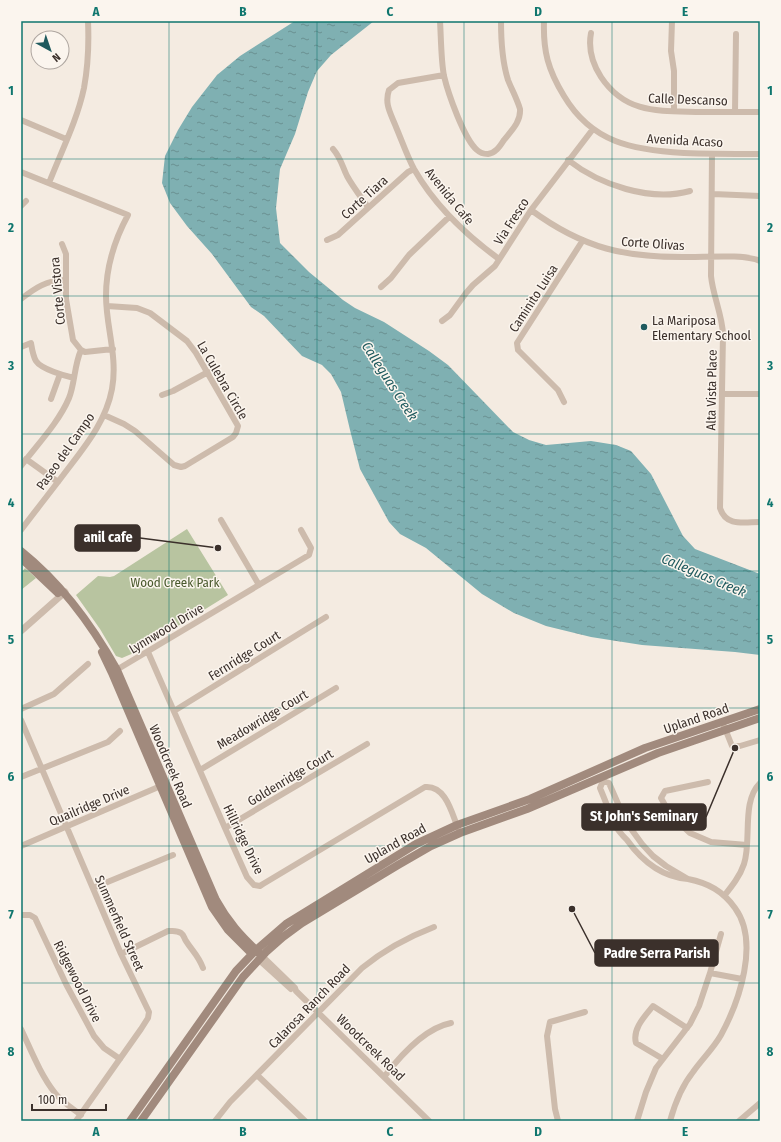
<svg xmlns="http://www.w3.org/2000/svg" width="781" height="1142" viewBox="0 0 781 1142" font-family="'Fira Sans Condensed',sans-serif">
<defs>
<pattern id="water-ripples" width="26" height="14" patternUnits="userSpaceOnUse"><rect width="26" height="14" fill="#7fb0b2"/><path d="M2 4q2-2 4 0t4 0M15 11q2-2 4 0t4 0" fill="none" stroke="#699091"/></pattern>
</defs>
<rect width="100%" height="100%" fill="#f4ebe1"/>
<path fill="#b8c4a0" d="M187,529L228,595L136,652L122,658L116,656L100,629L76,595L98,576L110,577L114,576Z
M25,568L36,578L21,590V573Z"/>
<path fill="url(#water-ripples)" d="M295,21H374L331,55L317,71L308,92L295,134L280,169L276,208L280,243L309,272L343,300L355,308L384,322L429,351L448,365L513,432L529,440L546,445L591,441L616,445L631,451L651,474L683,536L695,549L760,574V655L735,652L642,645L591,637L546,626L514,613L482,594L426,548L400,534L389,522L360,469L350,430L341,392L331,374L322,365L302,356L264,316L251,307L212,254L187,226L170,203L162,183L165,156L178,130L192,107L217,75L240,56Z"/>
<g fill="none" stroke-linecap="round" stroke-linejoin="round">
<path stroke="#cdbbac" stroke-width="6" d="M440,21C441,36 441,61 444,76C448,93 464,139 477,150C480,153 484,154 488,154C496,153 500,146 504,140C511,131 521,122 520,109C517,99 512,90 508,80C502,61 501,41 501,21
M544,21C543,51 548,70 564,96C592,143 633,150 684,153C709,154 735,154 760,154
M672,21L671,51L674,71V111
M591,33C588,49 592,63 601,77C625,113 657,111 696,112C717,112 739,112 760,112
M444,75L398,83L389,90C384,104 391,114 396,127C402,141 407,156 414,169C435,206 466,235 499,259
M735,112L736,34
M21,120L66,139
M333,149C341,158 342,166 347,176C353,187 361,197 368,207
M712,154L711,276C713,296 722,314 723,334L720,508C726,527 744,522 760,522
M568,160C600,185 650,202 690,191
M21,172L128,215C115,239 106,268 106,296C106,327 118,357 112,389C106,421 86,445 67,470C52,490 36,510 21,530
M49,183C61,152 77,121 84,88C88,66 89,43 88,21
M713,194L760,196
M21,206L26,201
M531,210C584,249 626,258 690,257C708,257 745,254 760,261
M327,240L338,235L408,172L414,169
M62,244L66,254V299L73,340L81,350L85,352L113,349
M381,287L391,278L409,255L449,217
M21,299C35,288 47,280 65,280
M442,321L450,315L466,293L473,285L495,266L531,210L593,129
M21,347L31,343C32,349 33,356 36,361C41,369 65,376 74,378
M722,394H760
M162,395L173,391L208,372
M51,399L60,374
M564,402L558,390L518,350L517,343L583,240
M104,415L124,424L135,431L174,465L181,467L185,466L233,437L236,433L238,426L196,353L187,341L150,313L137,308L107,306
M26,459L58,482
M21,466C37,445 59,422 69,398C75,383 74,366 81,350
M221,520L259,585
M148,652L225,828L247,877L254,885L260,886L263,884L425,787C446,785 452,814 458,828
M113,672L309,555L311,548L301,530
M21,709L54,694L88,664
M174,711L326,617
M21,720L121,954L149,1012L148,1018L141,1029L76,1121
M724,726L732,746H740L760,740
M200,770L336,688
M21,777L108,742L120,731
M603,781L609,783L626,822L642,844L653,856L666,866L688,879C661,877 642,861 627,840C623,836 618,831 615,825C610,813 605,800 600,788Z
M708,782L665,791L661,798L670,814L690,833L711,842L747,845
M225,828L367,744
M21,846L163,785
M93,888L173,855
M724,896C732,886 740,876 744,864C752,840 741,802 760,783
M21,915H30L35,918L66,984L94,1036L104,1048L120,1059
M121,954L168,931C173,931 177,930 181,933C184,935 184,938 186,941C193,952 198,955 203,968
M262,956L295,988L296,991L429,1121
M258,959L291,989
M710,973L721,934
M21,1029C31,1050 40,1074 55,1093C62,1102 72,1108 81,1115
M663,1059L636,1043C632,1029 645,1016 653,1006L687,1028
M257,1075L305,1121
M384,1077C400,1056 425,1028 451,1023
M215,1121L230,1102L362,968C384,950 408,937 434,927
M558,1121L555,1109L547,1036L550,1022L585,1012
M637,1121L646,1092L656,1068L690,1024L699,1006L710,973L742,979
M670,1121C675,1103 681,1087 693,1072C702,1059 713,1049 721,1035C739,1002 760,942 735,908C723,891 708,883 688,879
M739,1121L760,1103"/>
<path stroke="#cdbbac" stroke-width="7" d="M21,631L65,592"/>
<path stroke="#a18a7d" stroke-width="8" d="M21,551C61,583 92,625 117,670L216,900C228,922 241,936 259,953
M21,558L58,593
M102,652L112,673L212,907L228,930L251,953
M130,1121L236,971L256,950L286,924L416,844L457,825L530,799L645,748L760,709
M141,1121L243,977L266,952L283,937L302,923L398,865L431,846L460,833L527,809L658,753L760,718"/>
</g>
<path fill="none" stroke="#0f766e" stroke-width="1" stroke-opacity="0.55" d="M169,21V1121M317,21V1121M464,21V1121M612,21V1121M21,159H760M21,296H760M21,434H760M21,571H760M21,708H760M21,846H760M21,983H760"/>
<circle fill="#1f5a5e" stroke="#fbf5ee" stroke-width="1.5" cx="644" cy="327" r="4"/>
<g text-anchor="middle" stroke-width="3" stroke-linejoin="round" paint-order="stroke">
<g font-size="13" fill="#3b302b" stroke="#fbf5ee">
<text transform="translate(688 99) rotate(2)" y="5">Calle Descanso</text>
<text transform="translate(685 140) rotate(3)" y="5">Avenida Acaso</text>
<text transform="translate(450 196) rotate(51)" y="5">Avenida Cafe</text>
<text transform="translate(364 197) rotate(-42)" y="5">Corte Tiara</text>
<text transform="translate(511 221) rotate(-57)" y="5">Via Fresco</text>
<text transform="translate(653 243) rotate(4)" y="5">Corte Olivas</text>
<text transform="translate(57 291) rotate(-95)" y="5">Corte Vistora</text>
<text transform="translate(533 298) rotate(-57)" y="5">Caminito Luisa</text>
<text transform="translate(223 380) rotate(60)" y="5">La Culebra Circle</text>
<text transform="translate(711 390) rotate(-89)" y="5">Alta Vista Place</text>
<text transform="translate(65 451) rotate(-55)" y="5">Paseo del Campo</text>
<text transform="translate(166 628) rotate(-31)" y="5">Lynnwood Drive</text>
<text transform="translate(244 655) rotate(-32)" y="5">Fernridge Court</text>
<text transform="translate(696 718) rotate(-19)" y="5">Upland Road</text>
<text transform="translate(262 719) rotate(-31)" y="5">Meadowridge Court</text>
<text transform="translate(171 766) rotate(67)" y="5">Woodcreek Road</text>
<text transform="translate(290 777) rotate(-31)" y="5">Goldenridge Court</text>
<text transform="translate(89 805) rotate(-23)" y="5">Quailridge Drive</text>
<text transform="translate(244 839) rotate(64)" y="5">Hillridge Drive</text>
<text transform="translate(395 843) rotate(-29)" y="5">Upland Road</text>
<text transform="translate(120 923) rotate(66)" y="5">Summerfield Street</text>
<text transform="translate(78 981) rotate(63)" y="5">Ridgewood Drive</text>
<text transform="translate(309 1006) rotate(-46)" y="5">Calarosa Ranch Road</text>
<text transform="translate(371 1047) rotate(44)" y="5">Woodcreek Road</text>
</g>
<g font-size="13" fill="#3b302b" stroke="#fbf5ee" text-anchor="start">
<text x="652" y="325">La Mariposa<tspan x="652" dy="15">Elementary School</tspan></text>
</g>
<g font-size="13" fill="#4a5a2e" stroke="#fbf5ee">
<text x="175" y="587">Wood Creek Park</text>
</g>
<g font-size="14" font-style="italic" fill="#1f5a5e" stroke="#fbf5ee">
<text transform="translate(390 381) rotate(57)" y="5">Calleguas Creek</text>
<text transform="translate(704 575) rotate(23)" y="5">Calleguas Creek</text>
</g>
</g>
<path fill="none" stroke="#3b302b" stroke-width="1.5" d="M218 548L140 538M735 748L706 817M572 909L595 953"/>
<g fill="#3b302b" stroke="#fbf5ee" stroke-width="1.5">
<circle cx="218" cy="548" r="4"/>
<circle cx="735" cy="748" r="4"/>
<circle cx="572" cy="909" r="4"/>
</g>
<g fill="#3b302b" stroke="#3b302b" stroke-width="1.5">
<rect x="75" y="525" width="65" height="26" rx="4"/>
<rect x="582" y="804" width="124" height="26" rx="4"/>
<rect x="595" y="940" width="123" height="26" rx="4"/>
</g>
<g font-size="14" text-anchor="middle" font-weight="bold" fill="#fff">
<text x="108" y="542">anil cafe</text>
<text x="644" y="821">St John's Seminary</text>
<text x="657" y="958">Padre Serra Parish</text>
</g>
<rect width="781" height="1142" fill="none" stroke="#fbf5ee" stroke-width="44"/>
<g transform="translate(50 50) rotate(140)"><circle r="19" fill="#fbf5ee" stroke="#aea6a0"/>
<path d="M0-3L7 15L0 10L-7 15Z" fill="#1f5a5e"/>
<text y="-6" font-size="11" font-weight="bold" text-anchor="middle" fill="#3b302b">N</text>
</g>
<path d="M32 1104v6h74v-6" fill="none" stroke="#3b302b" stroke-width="2"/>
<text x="38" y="1104" font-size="12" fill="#3b302b" stroke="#fbf5ee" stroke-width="3" paint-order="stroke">100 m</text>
<rect x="22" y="22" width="737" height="1098" fill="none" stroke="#0f766e" stroke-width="1.5"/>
<g font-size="13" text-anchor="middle" font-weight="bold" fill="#0f766e">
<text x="96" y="16">A</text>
<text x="243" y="16">B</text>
<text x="390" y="16">C</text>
<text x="538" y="16">D</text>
<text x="685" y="16">E</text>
<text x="11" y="95">1</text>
<text x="770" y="95">1</text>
<text x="11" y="232">2</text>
<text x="770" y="232">2</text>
<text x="11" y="370">3</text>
<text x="770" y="370">3</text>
<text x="11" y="507">4</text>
<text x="770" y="507">4</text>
<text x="11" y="644">5</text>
<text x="770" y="644">5</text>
<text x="11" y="781">6</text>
<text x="770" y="781">6</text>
<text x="11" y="919">7</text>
<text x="770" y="919">7</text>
<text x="11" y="1056">8</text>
<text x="770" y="1056">8</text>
<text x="96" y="1136">A</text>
<text x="243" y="1136">B</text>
<text x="390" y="1136">C</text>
<text x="538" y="1136">D</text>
<text x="685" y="1136">E</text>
</g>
</svg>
